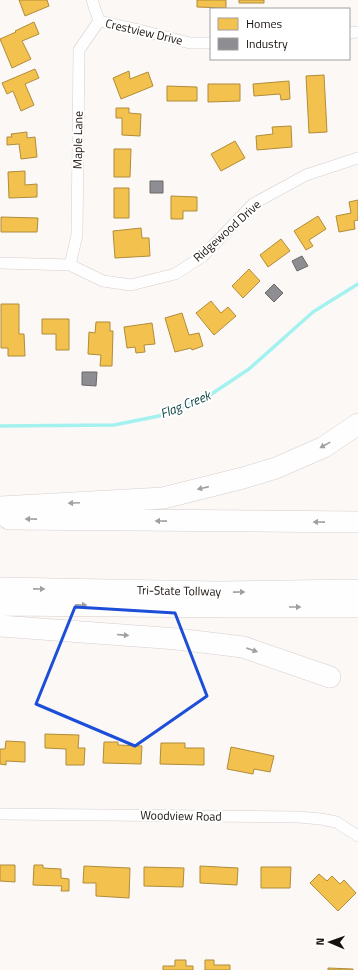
<svg xmlns="http://www.w3.org/2000/svg" width="358" height="970" viewBox="0 0 358 970" font-family="'Titillium Web',sans-serif">
<rect width="100%" height="100%" fill="#fbf8f6"/>
<path fill="#f2c14e" stroke="#b18c3a" d="M19,0H47L49,6L25,16Z
M197,0H226V8L197,7Z
M239,0H264V3H239Z
M34,22L39,34L22,41L31,59L12,68L0,39L16,32L15,31Z
M35,69L39,78L25,84L34,105L21,111L13,91L7,94L2,83Z
M129,71L130,79L148,72L153,86L121,99L113,78Z
M324,75L327,132L309,133L306,76Z
M289,81L290,99L281,100L280,94L254,96L253,84Z
M208,84H240V101L208,102Z
M167,86L197,87V101H167Z
M116,108H129V113L141,114L140,136L122,135V118H116Z
M291,126L292,147L257,150L256,136L273,134L272,127Z
M27,132V138L35,137L37,157L21,159L19,144L7,145V137H12L11,134Z
M235,141L245,158L221,171L211,154Z
M114,149H131L130,177H114Z
M25,171V185L37,184V197L9,198L8,172Z
M114,188H129V218H114Z
M171,196L197,197V211H183V219H171Z
M358,200V220L354,221L355,229L339,232L336,216L351,213L349,202Z
M318,216L326,229L309,240L313,246L306,250L294,231Z
M1,217L38,218L37,232H1Z
M141,228L142,238H149L150,256L115,258L113,231Z
M281,239L290,251L268,267L260,255Z
M249,269L260,281L243,298L232,286Z
M211,301L221,313L228,307L236,316L214,335L196,313Z
M1,304H19V334H24L25,356H8V348H1Z
M182,313L189,335L199,333L203,346L192,350L191,348L175,352L165,318Z
M42,319H69V350H56V334H42Z
M96,322H110V331H113L112,366H100L101,355L88,354L89,332L95,333Z
M152,323L155,344L144,345L145,352L136,353L135,347L127,348L124,327Z
M45,734L79,735L78,748H85L84,765H66V749L45,748Z
M6,741L25,742V762L6,761V765L0,764V749H5Z
M104,742H118V745L142,746L141,764L103,763Z
M161,743H185V748H204V765L160,764Z
M231,747L274,756L270,772L254,769L253,774L227,769Z
M0,865H15V882L0,881Z
M34,865H43V868L61,869V878L69,879V891H61L62,886L33,885Z
M84,866L130,868L129,898L96,896V883H83Z
M200,866L238,868L237,885L200,883Z
M144,867L184,868L183,887L144,886Z
M261,867H291L290,888H261Z
M319,874L327,881L332,876L340,884L344,880L356,893L338,911L310,883Z
M175,960H186V966H193V970H163V966H175Z
M205,960H214V965H230V970H205Z
M328,968L353,969V970H328Z"/>
<path fill="#8d8d92" stroke="#6a686a" d="M150,181H163V193H150Z
M302,256L308,266L297,271L292,261Z
M274,284L283,293L274,302L265,293Z
M82,372H97L96,386L82,385Z"/>
<g fill="none" stroke-linecap="round" stroke-linejoin="round">
<path stroke="#a4f2f0" stroke-width="3.5" d="M0,426L114,425L159,416L207,397L249,369L313,312L358,284"/>
<defs>
<path id="street" d="M92,0L99,21
M99,21L135,29L190,43H211
M349,33L358,32
M0,263L70,265L103,281L131,285L175,274L203,256L253,204L306,175L358,158
M70,265L77,235L79,50L99,21
M0,814L298,817L321,819L336,822L358,836"/>
<path id="highway" d="M0,507L163,498L243,478L276,468L324,447L358,424
M9,519L358,522
M0,588L217,592L358,590
M0,605L231,607H358
M0,626L177,639L243,647L330,677"/>
</defs>
<use href="#street" stroke="#d6cfcd" stroke-width="12"/>
<use href="#highway" stroke="#d6cfcd" stroke-width="22"/>
<use href="#street" stroke="#fefefe" stroke-width="11"/>
<use href="#highway" stroke="#fefefe" stroke-width="21"/>
</g>
<defs><path id="oneway-solid" d="M-6-.8H1V-3.2L6.5 0L1 3.2V.8H-6Z"/></defs>
<g fill="#a29f9e">
<use href="#oneway-solid" transform="translate(325 445) rotate(151)"/>
<use href="#oneway-solid" transform="translate(203 488) rotate(167)"/>
<use href="#oneway-solid" transform="translate(74 503) rotate(177)"/>
<use href="#oneway-solid" transform="translate(31 519) rotate(-179)"/>
<use href="#oneway-solid" transform="translate(161 521) rotate(-179)"/>
<use href="#oneway-solid" transform="translate(319 522) rotate(-179)"/>
<use href="#oneway-solid" transform="translate(39 589) rotate(1)"/>
<use href="#oneway-solid" transform="translate(239 592) rotate(-1)"/>
<use href="#oneway-solid" transform="translate(81 605) rotate(1)"/>
<use href="#oneway-solid" transform="translate(295 607)"/>
<use href="#oneway-solid" transform="translate(123 635) rotate(5)"/>
<use href="#oneway-solid" transform="translate(252 650) rotate(19)"/>
</g>
<path fill="none" stroke="#1d4ed8" stroke-width="3" stroke-linejoin="round" d="M75,607L175,613L207,696L135,746L36,704Z"/>
<g text-anchor="middle" stroke-width="4" stroke-linejoin="round" paint-order="stroke">
<g font-size="12" fill="#19110d" stroke="#fff">
<text transform="translate(144 32) rotate(13)" y="4">Crestview Drive</text>
<text transform="translate(78 140) rotate(-89)" y="4">Maple Lane</text>
<text transform="translate(227 231) rotate(-42)" y="4">Ridgewood Drive</text>
<text transform="translate(179 591) rotate(1)" y="4">Tri-State Tollway</text>
<text transform="translate(181 816) rotate(1)" y="4">Woodview Road</text>
</g>
<g font-size="13" font-style="italic" fill="#124646" stroke="#fff">
<text transform="translate(185 404) rotate(-22)" y="5">Flag Creek</text>
</g>
</g>
<rect x="210" y="8" width="140" height="52" fill="#ffffff" stroke="#a3a09e"/>
<rect x="218" y="18" width="20" height="12" fill="#f2c14e" stroke="#a3a09e"/>
<text x="246" y="28" font-size="12" fill="#19110d">Homes</text>
<rect x="218" y="38" width="20" height="12" fill="#8d8d92" stroke="#a3a09e"/>
<text x="246" y="48" font-size="12" fill="#19110d">Industry</text>
<g transform="translate(330 942) rotate(272)" stroke="#ffffff" stroke-width="3" paint-order="stroke">
<path d="M0-3L7 15L0 10L-7 15Z" fill="#19110d"/>
<text y="-6" font-size="11" font-weight="bold" text-anchor="middle" fill="#19110d">N</text>
</g>
</svg>
